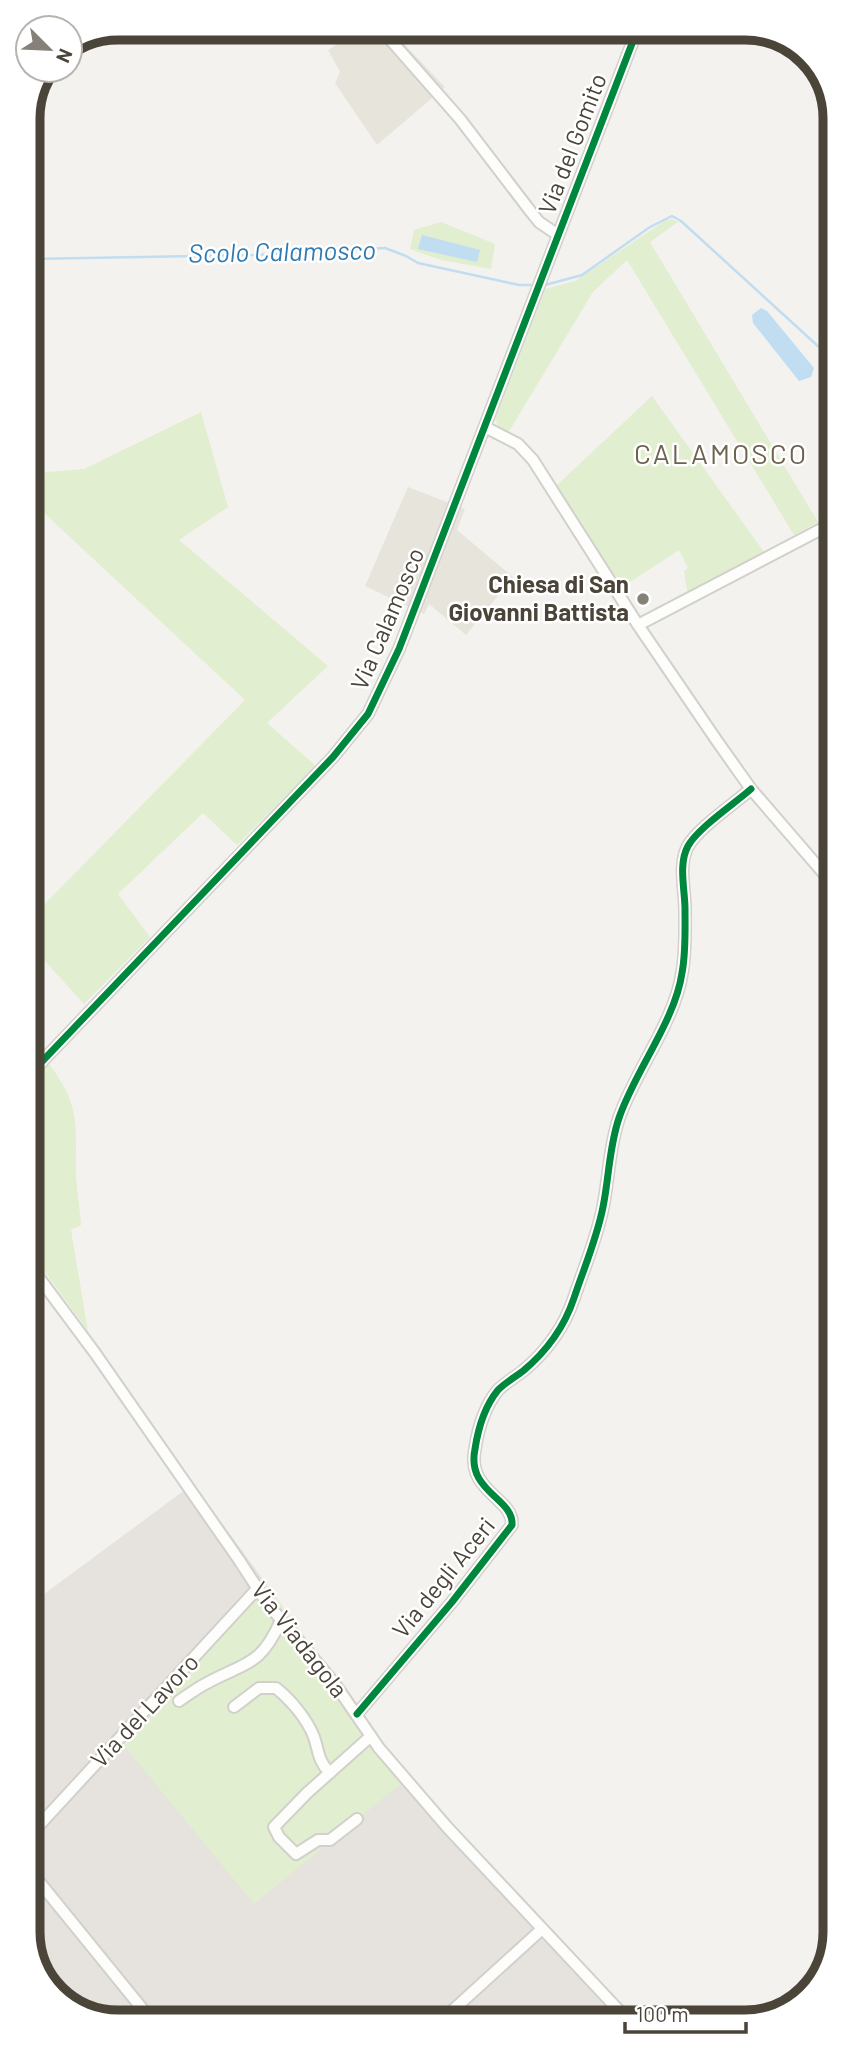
<svg xmlns="http://www.w3.org/2000/svg" width="863" height="2050" viewBox="0 0 863 2050" font-family="Barlow,sans-serif">
<rect width="100%" height="100%" fill="#f4f2ee"/>
<path fill="#e7e4dc" d="M362,28H389L445,87L377,145L335,83L340,72L328,50Z
M408,487L465,509L457,530L513,577L466,635L429,604L424,614L365,586Z"/>
<path fill="#e6e2de" d="M193,1484L265,1582L117,1736L408,1778L630,2018L112,2022L63,2003L33,1960L32,1603Z"/>
<path fill="#e1eecf" d="M672,219L678,222L650,242L818,522L794,535L627,260L593,292L508,433L499,428L495,419L545,289L575,281L666,220Z
M441,222L495,244L491,269L441,260L410,249L414,230Z
M652,396L769,559L689,604L684,571L688,568L679,550L621,588L557,485Z
M201,412L228,507L179,540L328,666L267,723L316,766L237,845L203,813L118,894L150,937L84,1004L44,960L30,973V919L245,700L29,499V490L46,472L84,469Z
M49,1064C82,1108 75,1125 76,1176C77,1193 80,1209 81,1225L71,1230L88,1331L31,1253V1083Z
M265,1582L362,1715L381,1746L408,1778L254,1904L117,1737Z"/>
<path fill="#c0ddf1" d="M422,235L480,250L477,262L418,249Z
M761,308L767,311L814,368L811,377L799,381L753,323L752,315Z"/>
<g fill="none" stroke-linecap="round" stroke-linejoin="round">
<path stroke="#c0ddf1" stroke-width="2.5" d="M29,259L253,255L385,248L406,256L418,263L519,285H531
M545,285L582,275L650,227L672,216L681,221L831,358"/>
<defs>
<path id="minor" d="M380,28L460,119L531,212L539,222L558,235
M485,427L518,444L533,460L638,625L717,741L751,789L832,883
M638,625L831,524
M30,1045L42,1061
M31,1073L333,757L368,714L399,649L638,28
M31,1267L95,1353L239,1560L267,1603L335,1684L379,1748L447,1827L626,2018
M179,1701C188,1695 197,1688 207,1683C246,1662 261,1666 281,1620
M234,1707L259,1688H276C291,1700 307,1719 314,1737C319,1752 318,1761 330,1773
M357,1714L452,1602L512,1525C514,1498 466,1492 475,1449C478,1429 485,1406 498,1390C505,1383 515,1377 523,1371C547,1351 564,1328 574,1298C584,1268 597,1238 603,1207C609,1178 609,1147 619,1118C635,1071 675,1021 682,973C686,952 685,930 685,909C685,890 678,864 688,846C698,828 734,804 751,789
M357,1819L330,1840H318L296,1854L279,1837L274,1827L307,1793L371,1736
M32,1833L257,1589
M32,1873L153,2022
M442,2020L542,1929"/>
</defs>
<use href="#minor" stroke="#d2d0cb" stroke-width="14"/>
<use href="#minor" stroke="#fdfdfc" stroke-width="10"/>
<defs>
<path id="cycleway" d="M31,1073L333,757L368,714L399,649L638,28
M357,1714L452,1602L512,1525C514,1498 466,1492 475,1449C478,1429 485,1406 498,1390C505,1383 515,1377 523,1371C547,1351 564,1328 574,1298C584,1268 597,1238 603,1207C609,1178 609,1147 619,1118C635,1071 675,1021 682,973C686,952 685,930 685,909C685,890 678,864 688,846C698,828 734,804 751,789"/>
</defs>
<use href="#cycleway" stroke="#fff" stroke-width="11"/>
<use href="#cycleway" stroke="#00873e" stroke-width="7"/>
</g>
<circle fill="#868178" stroke="#fff" stroke-width="2.5" cx="643" cy="599" r="7"/>
<g text-anchor="middle" stroke-width="5" stroke-linejoin="round" paint-order="stroke">
<g font-size="24" fill="#4b4439" stroke="#fff">
<text transform="translate(573 144) rotate(-69)" y="8">Via del Gomito</text>
<text transform="translate(388 619) rotate(-67)" y="8">Via Calamosco</text>
<text transform="translate(444 1578) rotate(-51)" y="8">Via degli Aceri</text>
<text transform="translate(299 1640) rotate(52)" y="8">Via Viadagola</text>
<text transform="translate(145 1711) rotate(-47)" y="8">Via del Lavoro</text>
</g>
<g font-size="24" font-weight="bold" fill="#4b4439" stroke="#fff" text-anchor="end">
<text x="629" y="593">Chiesa di San<tspan x="629" dy="28">Giovanni Battista</tspan></text>
</g>
<g font-size="26" font-style="italic" fill="#2e7ab2" stroke="#fff">
<text transform="translate(282 252) rotate(-1)" y="9">Scolo Calamosco</text>
</g>
<g font-size="28" letter-spacing="2" fill="#6e6250" stroke="#fff">
<text x="721" y="464">CALAMOSCO</text>
</g>
</g>
<path d="M0 0H863V2050H0ZM118 40H745A78 78 0 0 1 823 118V1932A78 78 0 0 1 745 2010H118A78 78 0 0 1 40 1932V118A78 78 0 0 1 118 40Z" fill="#fff" fill-rule="evenodd"/>
<path fill="none" stroke="#4b4439" stroke-width="9" d="M118 40H745A78 78 0 0 1 823 118V1932A78 78 0 0 1 745 2010H118A78 78 0 0 1 40 1932V118A78 78 0 0 1 118 40Z"/>
<g transform="translate(49 49) rotate(114)"><circle r="33" fill="#ffffff" stroke="#b7b4b0" stroke-width="2"/>
<path d="M0-5L12 26L0 18L-12 26Z" fill="#868178"/>
<text y="-10" font-size="19" font-weight="bold" text-anchor="middle" fill="#4b4439">N</text>
</g>
<path d="M625 2022v10h121v-10" fill="none" stroke="#4b4439" stroke-width="3.5"/>
<text x="636" y="2022" font-size="21" fill="#4b4439" stroke="#ffffff" stroke-width="5" paint-order="stroke">100 m</text>
</svg>
